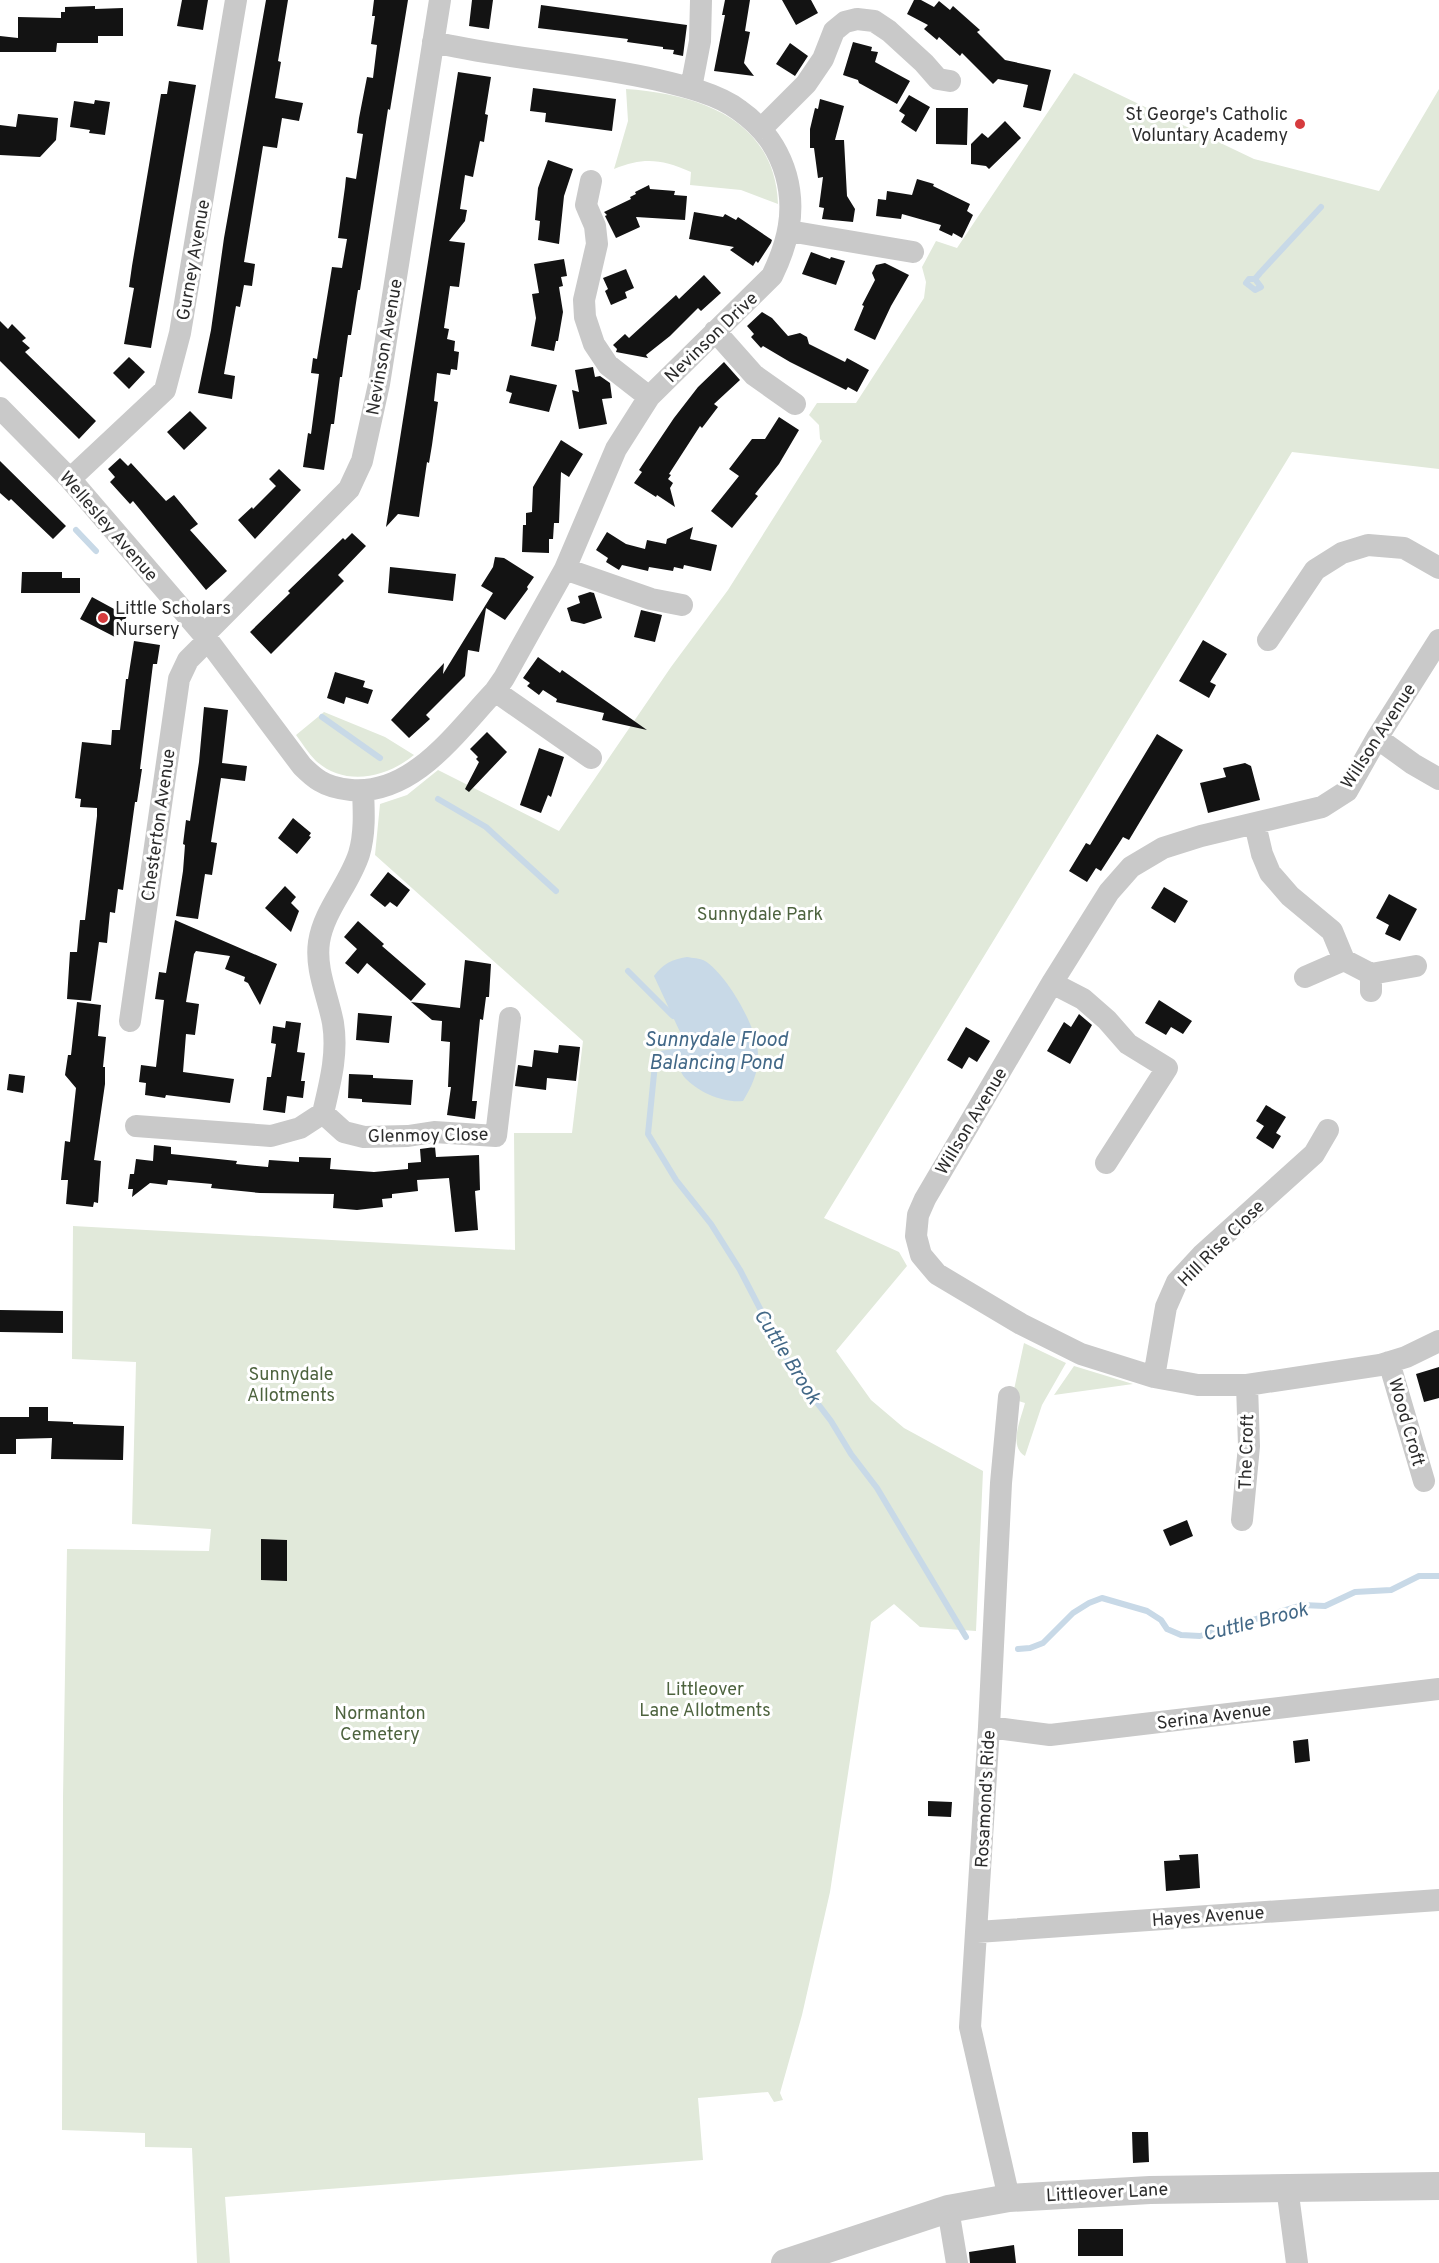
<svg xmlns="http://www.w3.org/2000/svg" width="1439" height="2263" viewBox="0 0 1439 2263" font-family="Overpass,sans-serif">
<rect width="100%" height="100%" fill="#fff"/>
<path fill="#e1e9da" d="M1074,73L1254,159L1379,191L1439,89V469L1292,452L824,1218L899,1252L907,1266L836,1351L871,1400L904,1428L983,1471L976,1631L920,1627L894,1604L871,1622L830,1892L802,2015L780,2093L783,2100L774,2102L768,2092L698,2098L703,2160L225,2197L230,2263H197L192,2148L145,2147V2133L62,2130L63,1798L67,1549L209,1551L211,1529L132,1524L136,1362L72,1359L73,1226L515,1250L514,1133H572L583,1041L375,855L380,804L407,795L438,770L559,831L671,667L728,590L822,441L820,439L819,425L809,415L817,403H856L924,298L926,282L922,267L936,241L957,248Z
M626,89C698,94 775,119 778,204L741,190L690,185L691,172C661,159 644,157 614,169L628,121Z
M324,712L385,737L414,755C386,778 345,787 316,761C308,753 302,743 296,735Z
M1024,1343L1066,1363L1042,1405L1025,1456C1008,1446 1021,1419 1025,1403L1012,1399Z
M1074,1366L1133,1384L1054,1395Z"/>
<path fill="#c8d9e7" d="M687,957C692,958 700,958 705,961C727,975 757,1027 758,1053C759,1071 752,1086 743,1101C723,1103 700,1093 685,1078C680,1073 678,1062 674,1056L660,1057L658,1065L651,1063L659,1051L674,1049L680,1032L654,976C663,964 672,959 687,957Z"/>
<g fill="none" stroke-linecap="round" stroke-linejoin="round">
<path stroke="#c8d9e7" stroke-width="6" d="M1255,279H1249L1246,283L1255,290L1261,287L1255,279L1260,273L1321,207
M76,530L96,551
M322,717L380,758
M438,799L486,827L556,891
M628,971L673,1016
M658,1057L655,1064L648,1134L676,1180L711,1224L740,1270L782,1351L802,1383L831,1421L851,1454L877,1488L966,1637
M1018,1649L1030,1648L1043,1643L1073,1613L1089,1603L1102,1598L1147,1611L1161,1620L1167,1629L1181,1635L1200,1636L1302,1605L1325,1606L1355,1592L1391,1590L1419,1576H1439"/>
</g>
<path fill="#131313" d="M182,0H208L203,30L177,26Z
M266,0H288L278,61L281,62L275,98L303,103L299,121L282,118L277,148L263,146L244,262L255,264L252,286L244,285L240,307L236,306L224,374L235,376L232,399L198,393L211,330L224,238Z
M374,0H408L390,110L388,109L360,290H358L351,335H348L342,377H340L334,424H331L324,470L303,467L308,433L311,434L319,374L311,373L313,358L317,359L332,267L342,268L347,239L338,238L345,187L346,177L356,179L363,134L357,133L359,118L367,77L373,78L377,45L371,44L375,16H372Z
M472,0H493L489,29L469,26Z
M725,0H750L745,31L750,32L744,63L754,76L714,71L725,15H722Z
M782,0H811L818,13L796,25Z
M914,0H921L934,7L939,1L950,10L953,6L980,30L977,32L1005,60L1051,70L1041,111L1023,107L1028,85L998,79L993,84L962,53L960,56L939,37L937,40L924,29L928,25L907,14Z
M541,5L687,25L683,56L673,54L674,50L663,49V47L627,42L628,39L538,28Z
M95,6V9L123,8V36H98V43H57L56,52H0V36L18,38V17L61,18V12H65V7Z
M853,42L872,47L871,51L878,52L875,62L910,81L897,104L859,83L858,80L843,75Z
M790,43L808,56L795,76L776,64Z
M458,72L491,77L485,114L488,115L484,142L480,141L473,177L465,175L460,209L467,210L465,221L449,241L465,243L459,287L450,286L444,328L449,329L447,339L455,341L454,351L459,352L457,370L451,369L450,375L437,373L434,401L438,402L432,445L429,463L427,462L419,517L398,514L386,527Z
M169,81L196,85L151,348L124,344L134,288L129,287L132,266L161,94H167Z
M533,88L616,99L612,131L545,122L546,113L530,111Z
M909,95L930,107L916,132L901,122L905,115L899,111Z
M820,99L844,106L835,140H844L847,196L855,209L853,222L822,219L824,208L819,207L823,177L818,178L814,148H810V129L815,108L818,109Z
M95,100L110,102L105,135L89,133L90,130L70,127L74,101L94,104Z
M936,108H968L967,145L936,144Z
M18,114L58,118L56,140L40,157L0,155V125L16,127Z
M1005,121L1021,138L989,169L986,166L971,164V144L982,133L988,138Z
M548,160L573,169L564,196L559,244L538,240L540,221L535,220L538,188Z
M917,179L934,184L933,186L970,204L967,211L973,215L962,238L953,233L952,236L939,230L941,225L902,214L901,219L876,216L878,199L886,200L887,191L912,195Z
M649,185L650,189L675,191L674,195L687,196L685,220L636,217L640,227L616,238L605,216L607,215L604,212L631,199L630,197L636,194L635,192Z
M694,212L723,217L725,214L736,220L738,217L772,240L771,243L758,263L756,261L753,266L730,250L734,247L689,239Z
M811,252L830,259L831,257L845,261L836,285L802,274Z
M564,259L567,276L561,277L563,286L559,287L563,312L558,341H556L554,351L531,346L536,318L532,294L539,293L534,264Z
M885,263L909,275L891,306L875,340L854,330L864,306L862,305L875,280L872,273L876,265Z
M626,269L634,288L625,292L627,298L611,305L605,291L608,289L603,278Z
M704,275L721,293L701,311L698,308L670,336L646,355L648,358L616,352L617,349L613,345L625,334L629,338L676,295L679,299Z
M762,312L772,318L788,336L800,333L807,337L809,344L845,362L847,358L869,370L857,392L848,387L846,390L790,362L763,346L761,348L751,337L754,334L747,326Z
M0,321L8,329L12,324L26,338L22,341L30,348L25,352L96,421L79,439L0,361Z
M129,357L145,372L129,389L113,373Z
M724,362L740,380L714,404L718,407L702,428L700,426L669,474L671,475L668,479L673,483L670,488L675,507L657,495L656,497L634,483L642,472L639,470L674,418L698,387Z
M593,367L595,377L600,376L610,383L612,398L602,399L607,424L579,429L572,390L579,392L575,370Z
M510,375L557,385L549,412L509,403L512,393L506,391Z
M190,411L207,428L184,450L167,432Z
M779,417L799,430L779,464L755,494L758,496L732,528L711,511L739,476L729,469L752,439H765Z
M561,440L583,454L569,477L561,472L559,523H554L553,539H549V553L522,552L523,525H526V513L532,512L533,487Z
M120,458L128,466L131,463L166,501L174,495L198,524L190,530L227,571L206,590L133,501L130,504L110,482L115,477L108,469Z
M0,461L66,526L53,539L11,499L9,501L0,493Z
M279,469L301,490L255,539L238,520L252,507L253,509L276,486L269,479Z
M693,527L690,539L717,545L711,571L684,565L683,569L674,567L673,571L649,567L648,571L622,565L619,570L606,562L608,558L596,550L607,532L626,544L645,549L647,540L666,544L667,539Z
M352,533L366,546L338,575L344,581L271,654L250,632L290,593L288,591L343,538L345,540Z
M495,557L504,558L534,577L527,587L528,589L505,620L486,608L479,652L468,650L465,676L426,715L430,719L409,738L391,720L444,663L443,674L493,593L481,586L493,567Z
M390,567L456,574L453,601L388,593Z
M22,572H62V578H80V593H21Z
M590,592L594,593L602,618L584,624L571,621L567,608L580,603L578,596Z
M92,597L127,616L115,637L80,619Z
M641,610L662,615L655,642L634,637Z
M1203,640L1227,654L1210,682L1216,685L1209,698L1179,681Z
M134,641L160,645L157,664H153L140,769H142L137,802H135L123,890L118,889L115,913L110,912L107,943L99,942L91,1001L67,999L70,952H77L80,920H85L97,816V808L80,807L81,799L75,798L82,742L111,745L112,730H120L126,679H128Z
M538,657L560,673L562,670L647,730L602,720L604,713L556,702L557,699L543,690L539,695L527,686L530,683L523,678Z
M335,672L365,681L363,687L373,690L368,704L346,697L344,704L327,698Z
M204,707L228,710L222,763L247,766L245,781L221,778L211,842L217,843L212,875L205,874L198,919L176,916L183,871L185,845L183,844L186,820L190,821L199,762Z
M487,732L507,752L469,792L465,789L479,762L476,759L478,757L470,749Z
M1157,734L1183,750L1129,840L1123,837L1101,871L1096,868L1087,882L1069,871L1086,843L1090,845Z
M539,748L564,757L551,797L548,795L541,813L520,805Z
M1245,763L1251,766L1260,800L1208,813L1200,783L1226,777L1223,768Z
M293,818L311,833L309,836L311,837L297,854L278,838Z
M388,872L410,890L397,907L390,902L385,907L370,895Z
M285,886L296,897L291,903L299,911L291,932L265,908Z
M1164,887L1188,901L1175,923L1151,908Z
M1389,894L1417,909L1400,941L1385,934L1389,925L1376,918Z
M175,920L277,964L260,1005L248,983L244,981L245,977L225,969L230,956L196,951L194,954L186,1002L199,1004L195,1035L186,1034L183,1072L234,1079L230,1103L166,1095L165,1098L145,1095L146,1083L139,1082L141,1065L156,1067L164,1000L155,999L159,972L166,973Z
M358,921L384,944L382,946L426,984L411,1001L367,963L358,974L345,963L357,949L344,937Z
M465,960L491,964L489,997H486L483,1020L480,1019L472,1101H477L475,1119L447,1115L451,1087H448L450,1042L441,1041L442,1021L432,1020L411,1002L460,1008Z
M1159,1000L1192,1021L1183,1034L1171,1027L1166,1035L1145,1023Z
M77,1002L101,1005L98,1036L106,1037L103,1067H105V1084L94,1160L101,1161L98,1203L94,1202L93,1207L66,1204L68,1180H61L65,1141L70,1142L76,1088L65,1075L68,1055H71Z
M358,1013L392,1016L389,1043L356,1040Z
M1079,1014L1092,1025L1070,1064L1047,1051L1064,1022L1071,1027Z
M286,1021L301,1023L297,1052L305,1053L301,1081H305L303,1098L287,1096L285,1113L263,1110L267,1077H271L276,1044L271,1043L273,1026L285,1028Z
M966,1027L990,1041L977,1062L969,1057L962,1069L947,1060Z
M559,1045L580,1047L576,1081L547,1078L546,1090L515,1086L518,1065L532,1067L534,1050L558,1053Z
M9,1074L25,1076L23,1093L7,1090Z
M349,1074L373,1075V1078L413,1080L411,1105L362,1102V1099L348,1098Z
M1266,1105L1286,1117L1276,1133L1281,1136L1273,1149L1256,1138L1264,1126L1256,1121Z
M154,1145L171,1147V1154L237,1161L236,1164L268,1167L269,1160L299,1162V1157L331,1158L330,1169L374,1172L408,1169V1163L421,1162L420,1149L435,1147L436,1157L479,1155L480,1190L475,1191L478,1230L455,1232L449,1178L417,1180L418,1191L392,1194V1198L382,1199L383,1207L357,1210L333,1208L334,1194L260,1193L211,1188L212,1184L168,1180L167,1185L150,1183L132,1197L133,1189H128L130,1174H134L136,1159L153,1161Z
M0,1310L63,1311V1333L0,1332Z
M1439,1367V1398L1424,1402L1416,1374Z
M29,1407H48V1421L73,1422V1424L124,1426L123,1460L51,1459L52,1438L16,1439V1454H0V1417H29Z
M1187,1520L1193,1536L1170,1546L1163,1530Z
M261,1539L287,1540V1581L261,1580Z
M1308,1739L1310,1761L1295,1763L1293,1741Z
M928,1801L952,1802L951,1817L928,1816Z
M1198,1854L1200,1888L1166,1891L1164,1861L1180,1860L1179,1855Z
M1132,2132H1148L1149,2162L1133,2163Z
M1078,2229H1123V2256H1078Z
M1014,2245L1016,2263H970L969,2252Z"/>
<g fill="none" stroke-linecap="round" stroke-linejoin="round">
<path stroke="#c9c9c9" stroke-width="22" d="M691,88L700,41L701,0
M762,128L806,84L823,59L834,31L845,22L857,19L874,21L889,31L924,63L938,79L950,81
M591,181L586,205L595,226L597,244L584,300L585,317L594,344L608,365L649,397
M789,231L913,252
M715,331L754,375L795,404
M0,408L70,479L204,635L302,766C307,771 313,777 320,781C328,786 341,789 351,790C414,795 456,732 495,691L504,678L565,569L616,449L649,397L772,276C788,243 796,211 786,175C778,147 763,127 739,110C718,94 684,86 658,80C584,63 507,59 433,42
M70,479L165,390L180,333L236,0
M565,569L651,599L682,605
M204,635L349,489L362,461L379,384L440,0
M1268,640L1315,570L1342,553L1368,545L1404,548L1439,568
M1439,640L1377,738L1347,791L1322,807L1201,836L1163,848L1131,867L1109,892L1052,983L925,1199L918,1215L916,1236L921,1255L937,1274L1021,1324L1081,1354L1154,1377L1198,1385H1247L1380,1365L1406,1357L1439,1341
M495,691L591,758
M1377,738L1413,764L1439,779
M1255,824L1262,854L1270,873L1290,896L1332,931L1344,960L1371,974
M1305,977L1344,960
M1052,983L1083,999L1107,1020L1128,1044L1167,1068L1106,1163
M1371,991V974L1416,966
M130,1021L179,679L188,660L208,640
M323,1113L344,1132L364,1137L408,1136L434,1132L496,1136L510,1018
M136,1126L271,1136L300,1128L323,1113C330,1083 338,1054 333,1023C328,996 315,970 319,942C324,910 349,885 359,854C365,834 364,812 363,791
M1389,1362L1424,1481
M1154,1377L1166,1307L1177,1282L1202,1255L1314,1154L1328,1130
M1009,1397L1001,1483L989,1727L970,2027L1009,2198
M1242,1520L1249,1446L1247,1385
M989,1727L1050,1735L1439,1689
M977,1932L1439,1900
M1287,2187L1297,2263
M948,2209L957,2263"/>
<path stroke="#c9c9c9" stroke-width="28" d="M785,2263L948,2209L1009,2198L1150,2190L1439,2186"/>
</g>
<g fill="#d63b3e" stroke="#fff" stroke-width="2">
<circle cx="1300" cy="124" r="6"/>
<circle cx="103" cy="618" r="6"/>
</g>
<g text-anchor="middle" stroke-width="6" stroke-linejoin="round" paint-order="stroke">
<g font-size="18" fill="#2c2c2c" stroke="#fff" text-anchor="end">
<text x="1288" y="120">St George's Catholic<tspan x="1288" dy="21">Voluntary Academy</tspan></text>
<text x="115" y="614" text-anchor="start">Little Scholars<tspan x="115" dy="21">Nursery</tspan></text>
</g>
<g font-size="18" fill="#2c2c2c" stroke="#fff">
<text transform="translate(193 260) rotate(-80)" y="6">Gurney Avenue</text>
<text transform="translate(711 337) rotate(-44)" y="6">Nevinson Drive</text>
<text transform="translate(384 347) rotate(-80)" y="6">Nevinson Avenue</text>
<text transform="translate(109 526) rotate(49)" y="6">Wellesley Avenue</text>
<text transform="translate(1378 736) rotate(-57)" y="6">Willson Avenue</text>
<text transform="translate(158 825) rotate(-82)" y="6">Chesterton Avenue</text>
<text transform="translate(971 1121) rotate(-59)" y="6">Willson Avenue</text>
<text transform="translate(428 1135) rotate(-1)" y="6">Glenmoy Close</text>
<text transform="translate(1221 1243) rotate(-45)" y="6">Hill Rise Close</text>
<text transform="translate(1407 1422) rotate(74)" y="6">Wood Croft</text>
<text transform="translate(1246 1452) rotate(-88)" y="6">The Croft</text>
<text transform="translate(1214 1716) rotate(-7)" y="6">Serina Avenue</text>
<text transform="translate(985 1799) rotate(-87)" y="6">Rosamond's Ride</text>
<text transform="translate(1208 1916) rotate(-4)" y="6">Hayes Avenue</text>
<text transform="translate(1107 2192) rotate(-3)" y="6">Littleover Lane</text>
</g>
<g font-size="18" fill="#4d633e" stroke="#fff">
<text x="760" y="920">Sunnydale Park</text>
<text x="291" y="1380">Sunnydale<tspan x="291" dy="21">Allotments</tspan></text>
<text x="705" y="1695">Littleover<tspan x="705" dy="21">Lane Allotments</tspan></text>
<text x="380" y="1719">Normanton<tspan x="380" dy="21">Cemetery</tspan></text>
</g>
<g font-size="20" font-style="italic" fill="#426887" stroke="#fff">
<text x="716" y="1046">Sunnydale Flood<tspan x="716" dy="23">Balancing Pond</tspan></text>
<text transform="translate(788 1356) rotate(58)" y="7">Cuttle Brook</text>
<text transform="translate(1255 1621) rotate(-14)" y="7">Cuttle Brook</text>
</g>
</g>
</svg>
